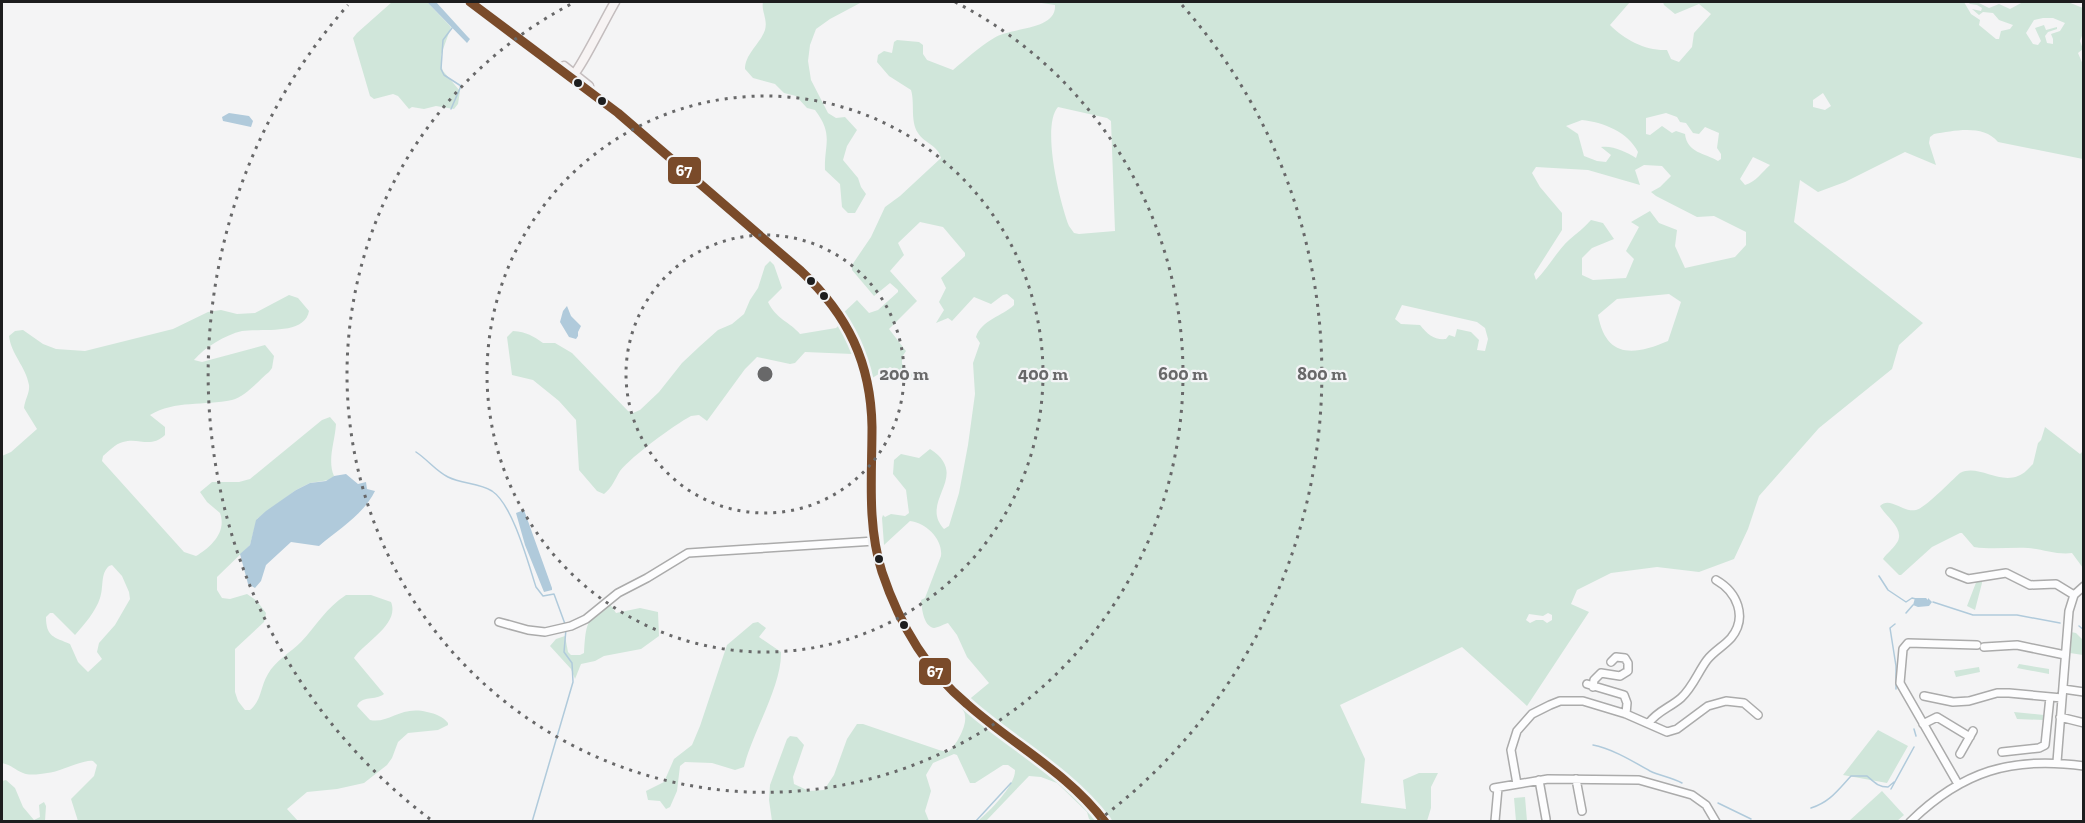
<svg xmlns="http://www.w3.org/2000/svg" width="2085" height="823" viewBox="0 0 2085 823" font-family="'Zilla Slab',serif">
<rect width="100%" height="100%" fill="#f4f4f5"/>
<path fill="#d0e6da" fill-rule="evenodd" d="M392,2H427L451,27L441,55V65L443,71L460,91L458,104L454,109L436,106L424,109L412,107L409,109L398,96L393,94L374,99L370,96L353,38L357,33Z
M763,2H862L830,19L816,29L810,45L808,61L811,80L828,113L836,118L845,117L857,130L847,146L843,160L858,178L861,187L866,194L855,213H848L842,207L840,184L825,170C824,144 834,135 815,110L807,108L796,96L784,93L775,84L753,78L745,69C745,54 760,44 765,30C768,19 761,11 763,2Z
M1035,2H1630L1610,25C1625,40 1646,51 1667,50L1671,59L1679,62L1692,47L1694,33L1711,14L1699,4L1675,14L1664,5L1663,2H1964L1971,14L1980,20L1979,25L1996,39H1999L2001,31L2010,29L2013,25L1999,20L1993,13L1983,12L1979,15L1972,9L1981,11L1982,8L1977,5L1970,4L1968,2H1977L1989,8L1999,4L2010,9L2023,2H2068L2083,8V33L2080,41L2083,49L2078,53L2084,67L2083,159L1998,142C1983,124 1954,131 1934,134L1930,137L1929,143L1936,165L1905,152L1845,182L1818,192L1800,180L1794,222L1923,323L1899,345L1892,369L1819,428L1759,496L1748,529L1734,559L1699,572L1657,567L1611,573L1577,590L1571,604L1589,612L1527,706L1462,647L1340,705L1365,759L1361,803L1406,809L1403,780L1419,773H1438L1431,787V808L1427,821H1092L1089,819L1087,812L1057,783L1041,777L1029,776L986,821H978C989,812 1016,785 1015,770L1008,765H1003L975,783H970L957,755L954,754L933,763L926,775L931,791L925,811L929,821H772L769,800L770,785L787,739L790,736L797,737L804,745L793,777L794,784L809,791L824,790L834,775L847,739L857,724H863L939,750L948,752C956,746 967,726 965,716C965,712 963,710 960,707L989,683L967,657L957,635L948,623C944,624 937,628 934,628C923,626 922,608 921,600L925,598L941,556C943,539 926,523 910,521L884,545L882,518L883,515L885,517L891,514L905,516L909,513L906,490L893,474L894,460L901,454L919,458L930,449C972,476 918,501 944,529L949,526L959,493L968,445L975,394L973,363L980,343L976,337C981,320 1003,316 1014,305V300L1007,294L1003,295L991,304L974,297L952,321L948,318L936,323L944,310L939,302L946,288L941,278L965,256V253L943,227L920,222L898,243L904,255L890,271L917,301L889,329L906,351L902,357V364L913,375L908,380H904L896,370L890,367L869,380H862L859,365L853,354L805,352L795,363L790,364L757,357L745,369L707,421L699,415L691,416C674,425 632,456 620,471C615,479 612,488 604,494L597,491L579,470L576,420L559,401L533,380L512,375L507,337L513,331C527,332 533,336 543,343H555L572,353L628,411L633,413L640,410L659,392L682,363L699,347L718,330L732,324L744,314L750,300L758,288L765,266L770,261L774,265L782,288L768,302C776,319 790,322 800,334L836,328L839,325L841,315L857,300L869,313L878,310L898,292V290L890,283L874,296L852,270V265L871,237L885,207L900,196L941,158C938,145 925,144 918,133C910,121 915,103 911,90L889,76L877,62L878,55L884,51L892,53L894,42L897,40L919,42L923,45V54L927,60L953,70C966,59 979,47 994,38C1010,27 1057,31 1055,5ZM2043,18H2053L2065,23L2060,31L2051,34L2053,39V44L2047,43L2045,36L2048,32L2057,29V27L2046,30L2044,25L2035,28L2041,41L2038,45L2033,44L2026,33L2034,20ZM1823,93L1831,106L1825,110L1813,107V100ZM1058,107L1107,118L1111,121L1115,231L1079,234L1074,233L1069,226C1060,203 1041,126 1058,107ZM1666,113L1677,117L1680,122L1686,123L1693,133L1699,134L1705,127L1719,133L1717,148L1721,154V159L1718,161C1705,153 1687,153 1685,134L1676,131L1672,133L1662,126L1650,135L1646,134V118ZM1582,120C1603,122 1628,132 1638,152L1636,158C1627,152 1612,145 1601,147L1611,155L1606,162L1597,161L1584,156L1578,134L1566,126ZM1753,157L1770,165C1762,172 1756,182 1745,185L1740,179ZM1644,165L1662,166L1671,176L1660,187L1651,192L1656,196L1697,217L1714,216L1746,232V245L1735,257L1685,268L1675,246L1677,230L1659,223L1650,211L1631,222L1639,227L1626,251L1634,259L1626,278L1593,280L1582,275V258L1592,248L1614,239L1603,223L1591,220C1584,228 1577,233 1569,240C1557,251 1548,268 1536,280L1534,274L1562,230V213L1540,187L1532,173L1536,167L1588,170L1640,185L1635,170ZM1669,294L1681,302L1668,341C1633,356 1606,358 1598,315L1617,299ZM1402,305L1477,322L1485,328L1488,339L1485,351L1477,350L1479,340L1471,332L1457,329L1455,337L1449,335L1446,339C1434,340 1428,335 1420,325L1401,324L1395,319ZM1548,613L1552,615V620L1547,623L1543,620H1536L1530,623L1526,620L1529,614L1543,616Z
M289,295L298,298L309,311C305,336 260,328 242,331C225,335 205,347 194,360L202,362L265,345L274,356L272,368L269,372C258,381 246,396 232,400C204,406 175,400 150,415L165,427V435C150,449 139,437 123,442C115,444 109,451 103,456L102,461L184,552L196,556C211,547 227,532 220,513L207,502L200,492L212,482H239L250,479L322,420L330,417L336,424C335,442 327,460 334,476L329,480L310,483L296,490L257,519L250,545L217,577V590L222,598L230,599L247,594L257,601L266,613L264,622L235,649V692L238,701L245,710H250C262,700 260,687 268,674C275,661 291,652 301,642C317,625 326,608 346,595H371L391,602C400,624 365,642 354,658L384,694C375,701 362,695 357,706L370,720C389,724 401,705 427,712C436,714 442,716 448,723V725L438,730L408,733L398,742L392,758L387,765L364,783L337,789L307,792L287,809L298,821H78L71,799L94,776L97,765L93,761C84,759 60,772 47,773C41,774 29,776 23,773C15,770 12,765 2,763V456L11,452L37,429L24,408C25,399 30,393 29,385C26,367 11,354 9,336L15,331L23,330L43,344L56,349L85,351L173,329L208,312L221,310L237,314L255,313ZM112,565L122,576L129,592L130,599L115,625L99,643L97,652L102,659L88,672L78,662L70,644C54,637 46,637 46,617L50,613H53L75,635C84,625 96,611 100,598C104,587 100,574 109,566Z
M2045,427L2080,454L2083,451V568L2072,553C2057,555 2043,549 2028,548C2010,547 1993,550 1974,547L1962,533H1960L1932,547L1901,575H1899L1883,559C1887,553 1893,549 1896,544C1907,530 1886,517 1880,506C1890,496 1903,513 1916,510C1924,509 1952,480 1960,473C1978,464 1998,484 2018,476C2024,474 2029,468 2033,464L2038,443L2041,440Z
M1982,579V583L1975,610L1967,606L1977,580Z
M608,601L616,613L640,608L658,612L659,636L641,649L604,656L595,661L581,664L575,679L571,669L550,646L556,639L565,636L568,652L571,655H580L584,653C586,622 586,622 608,601Z
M758,622L766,628L759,637L781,652C782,686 752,733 744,767L735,770L712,763L685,762L680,766L677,791L670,807L666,809L660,801L648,800L646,791L664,782L674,759L692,745L700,726L727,645L753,623Z
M2071,632L2076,633L2083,640V655L2070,653Z
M2019,664L2049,669V674L2017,668Z
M1979,667L1980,672L1956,677L1954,671Z
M2014,712L2044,715V720L2017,719Z
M1878,730L1908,746L1887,783L1843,775Z
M6,780L15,788L23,807L34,820L40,817L39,805L44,802L46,806L45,821H2V781Z
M1882,791L1904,815L1897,821H1849Z
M1525,797L1527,821H1516L1514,798Z"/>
<path fill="#b0cadb" d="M427,2H436L467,36L470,39L467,43Z
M229,113L249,116L253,121L251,127L223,121L222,117Z
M567,306L571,316L581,326L578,332V336L576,339L569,337L560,322L563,311Z
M346,474L358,484L366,482L367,489L375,491C363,515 339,529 319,546L291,542L266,565L261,581L255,588L248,584L240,554L250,545L256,520L266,511L296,490L310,483L326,481L334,476Z
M524,510L552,588V590L544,592L525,545L516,513Z
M1915,598H1926L1928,600V598L1932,602L1929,606L1918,607L1913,605Z"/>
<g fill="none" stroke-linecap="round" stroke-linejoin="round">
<path stroke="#b0cadb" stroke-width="1.5" d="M451,109L461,86L444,75L441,69L443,40L452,28
M416,452C428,460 436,471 448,477C462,484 479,483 492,491C513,505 528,563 536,587L543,596L554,594L565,624
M1879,576L1888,590L1906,602L1912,598L1916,599
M1933,602L1973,615H2017L2060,623
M1906,613L1913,605
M1895,624L1890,628L1896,666V689
M2079,626L2084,630
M1914,729L1916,736
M1593,745C1611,748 1634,762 1650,771C1660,776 1671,777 1682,783
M1891,789L1914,747
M1718,803L1751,819
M1811,808C1830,802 1838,790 1851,776H1867C1874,782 1878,787 1888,787L1894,782
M532,822L573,682L572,663L564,652L566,629
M975,822L1011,783"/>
<defs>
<path id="minor" d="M1950,572L1968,579L2006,573L2030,585L2056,584L2074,595
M499,622L528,630L545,632L571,626L586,619L618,593L647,578L688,553L875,541
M1984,647L2017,645L2065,655
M1587,684L1624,695L1627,703L1626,714
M1593,687L1594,680L1601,673L1620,676L1628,671V663L1625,658L1616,657L1611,662
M2063,689L2084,692
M1924,696L1953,702L1969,701L1997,693H2009L2062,698
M2060,717L2084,723
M1649,723C1656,712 1671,707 1681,698C1693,687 1698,672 1707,660C1714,651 1724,646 1731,638C1748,617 1737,592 1716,580
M1923,724L1937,717L1970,737
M2002,752L2039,748L2045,745L2050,697
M1960,754L1973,731
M2057,762L2069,611L2074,595L2084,586
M1576,779L1582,811
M1539,780L1546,819
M1517,784L1511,750L1517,731L1532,714L1550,705L1560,701H1583L1626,714L1667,732L1677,729L1708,706L1726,701L1744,703L1758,715
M1958,784L1900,683L1903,649L1908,643L1977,645
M1494,788L1548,779L1639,780L1692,795L1706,805L1716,822
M1495,821L1498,788
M1910,822C1962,771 2012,756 2084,766"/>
<path id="major" d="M470,2L618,113L801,271C848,315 871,363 872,427C872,476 867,525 882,572C899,623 925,669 967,704C1013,745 1067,772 1105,822
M564,66L589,86
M572,76C579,72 608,13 615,2"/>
</defs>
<use href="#minor" stroke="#ababab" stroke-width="10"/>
<use href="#major" stroke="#c4bdbe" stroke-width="11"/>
<use href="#minor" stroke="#fdfdfe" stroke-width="7"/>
<use href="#major" stroke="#f7f3f3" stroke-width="8"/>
<defs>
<path id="bus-1" d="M470,2L618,113L801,271C848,315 871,363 872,427C872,476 867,525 882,572C899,623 925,669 967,704C1013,745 1067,772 1105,822"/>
</defs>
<use href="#bus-1" stroke="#f3f4f6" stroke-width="14"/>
<use href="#bus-1" stroke="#7a4b2a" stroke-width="9"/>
</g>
<g fill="none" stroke="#686869" stroke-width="3" stroke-dasharray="3 6">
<circle cx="765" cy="374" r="139"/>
<circle cx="765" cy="374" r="278"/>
<path d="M955 2A418 418 0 1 1 575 2"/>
<path d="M430 819A557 557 0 0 1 348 5M1182 5A557 557 0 0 1 1100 819"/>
</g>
<g fill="#1d1d1e" stroke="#f3f4f6" stroke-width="2">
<circle cx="578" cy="83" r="5"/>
<circle cx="602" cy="101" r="5"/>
<circle cx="811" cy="281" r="5"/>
<circle cx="824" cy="296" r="5"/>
<circle cx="879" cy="559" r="5"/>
<circle cx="904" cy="625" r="5"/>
</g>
<circle cx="765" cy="374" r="9" fill="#686869" stroke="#f3f4f6" stroke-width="3"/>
<g font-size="18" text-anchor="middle" font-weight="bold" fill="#686869" stroke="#f3f4f6" stroke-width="4.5" stroke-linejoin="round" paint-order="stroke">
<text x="904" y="380">200 m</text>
<text x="1043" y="380">400 m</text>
<text x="1183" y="380">600 m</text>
<text x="1322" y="380">800 m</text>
</g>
<g stroke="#f3f4f6" stroke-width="2">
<rect x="667" y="156" width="35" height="29" rx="6" fill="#7a4b2a"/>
<rect x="918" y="657" width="34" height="29" rx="6" fill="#7a4b2a"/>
</g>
<g font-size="16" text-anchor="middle" font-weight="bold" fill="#fff">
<text x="684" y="176">67</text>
<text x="935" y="677">67</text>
</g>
<rect width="2085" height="823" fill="none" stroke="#1d1d1e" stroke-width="6"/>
</svg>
